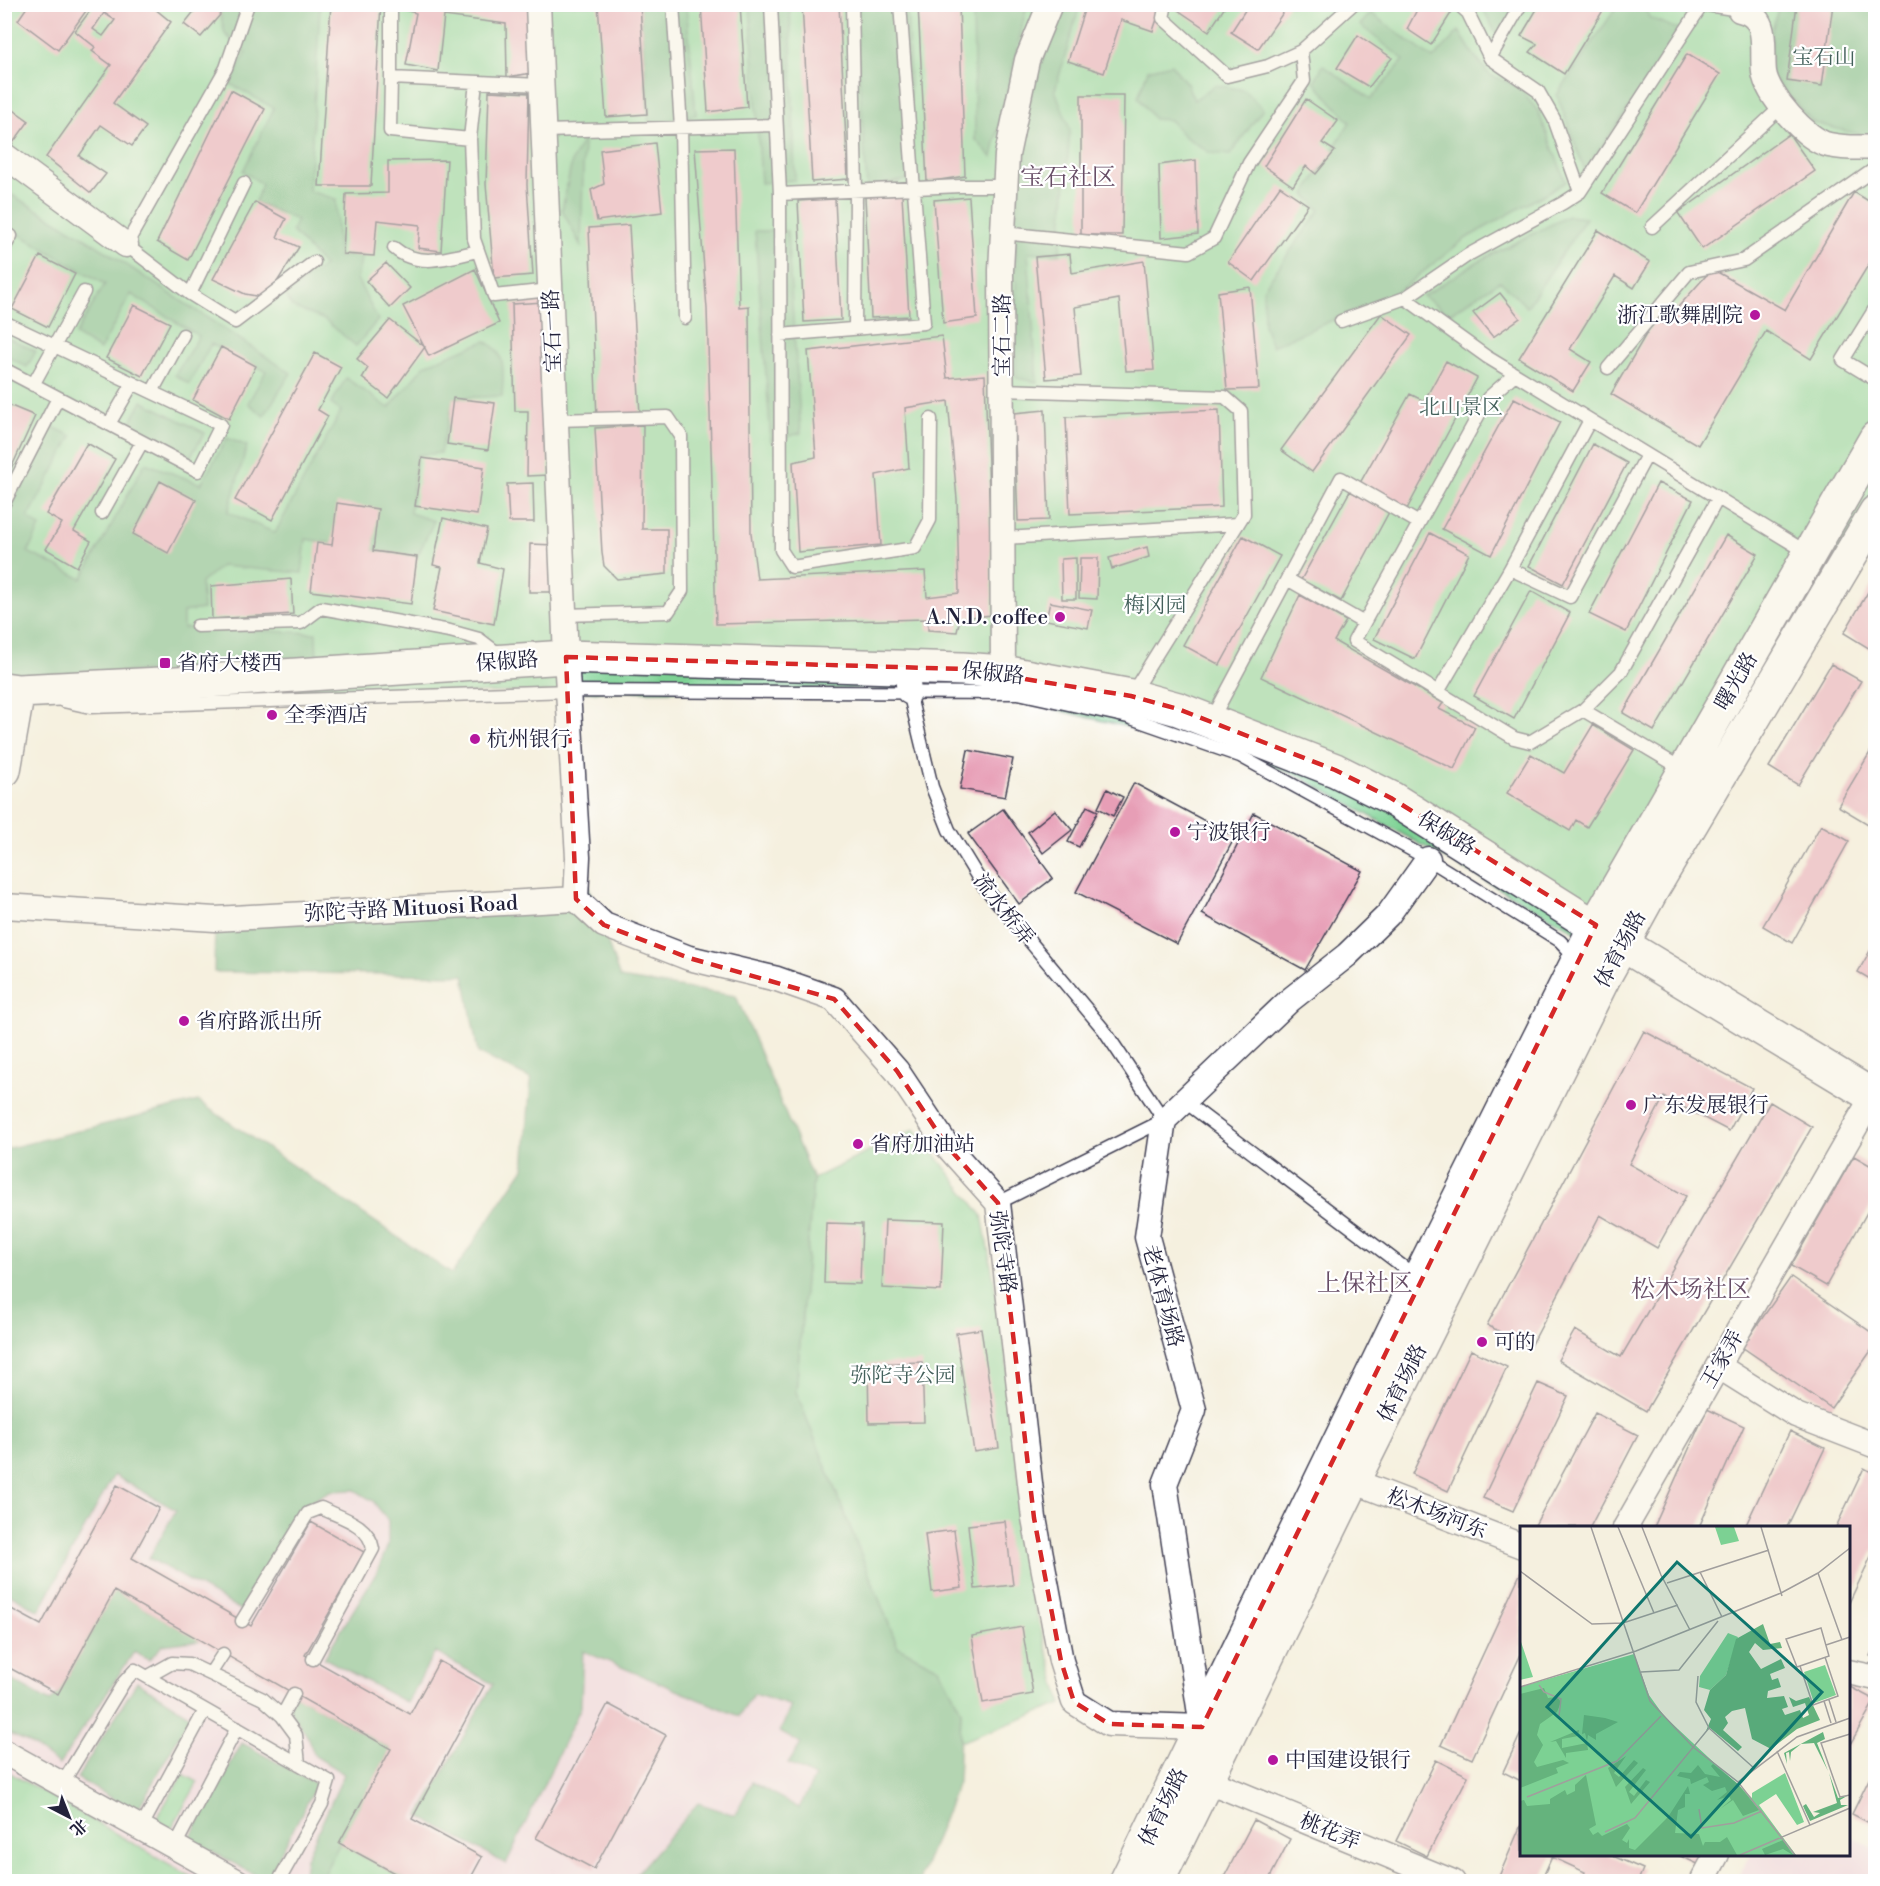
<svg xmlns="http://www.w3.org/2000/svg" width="1880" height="1886" viewBox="0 0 1880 1886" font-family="'Libre Bodoni','Noto Serif SC',serif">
<rect width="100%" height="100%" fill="#fff"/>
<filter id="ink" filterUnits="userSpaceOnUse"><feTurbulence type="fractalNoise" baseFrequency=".0167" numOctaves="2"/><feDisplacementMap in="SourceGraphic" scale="12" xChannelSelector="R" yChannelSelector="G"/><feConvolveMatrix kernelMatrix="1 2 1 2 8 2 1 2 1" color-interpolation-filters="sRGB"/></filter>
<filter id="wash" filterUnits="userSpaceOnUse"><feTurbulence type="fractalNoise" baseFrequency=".008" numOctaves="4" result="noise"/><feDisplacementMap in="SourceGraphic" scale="24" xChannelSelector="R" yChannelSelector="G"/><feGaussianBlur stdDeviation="1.35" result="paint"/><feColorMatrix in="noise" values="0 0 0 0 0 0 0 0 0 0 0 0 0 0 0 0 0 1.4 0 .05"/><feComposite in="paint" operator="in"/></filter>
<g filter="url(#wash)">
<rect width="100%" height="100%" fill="#f5f0df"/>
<path fill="#f0d0e5" d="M114,1475L176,1510L149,1558L247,1613L280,1545L303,1506L330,1491L356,1490L373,1501L388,1521V1545L377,1572L435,1652L493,1684L419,1815L581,1707L583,1650L739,1716L754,1694L791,1706L801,1744L815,1777L799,1808L752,1782L735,1815L697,1803L630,1881H5L4,1591L39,1611Z
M1849,1834L1875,1849V1881H1735L1751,1855L1848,1854Z"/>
<path fill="#7cd193" stroke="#4f7a67" stroke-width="1.5" d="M4,5H1875V504L1600,945L1297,775L1222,750L985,692L851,689L53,697L5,693Z
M915,1129L982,1215L1005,1342L1030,1590L1062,1704L960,1742L961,1710L939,1668L898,1647L796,1392L813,1179Z
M4,1770H5L199,1881H5Z
M183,1774L198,1782L171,1829L156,1819Z
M339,1843L409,1881L320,1880Z"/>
<path fill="#65b37d" stroke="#446a5c" stroke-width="1.5" d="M317,4L320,7L309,191L336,199L338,257L362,255L357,279L378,320L356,346L325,320L292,307L285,294L324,266L292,231L297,220L255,202L262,184L243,171L274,108L230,84L246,53L225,34L218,5Z
M640,5H686L696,115L649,124Z
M750,5H790L795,180L761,183Z
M854,5H907L913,179L867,187Z
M973,5H1027L992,157L975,139Z
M1063,5H1080L1055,90L1070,129L1060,254L1028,252L1037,382L1016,378V217L1026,114L1044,55Z
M1481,5H1518L1500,41Z
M1618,5H1642L1650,18L1682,31L1585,171L1557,95Z
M1779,5H1875L1876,130L1870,137L1814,123L1770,76L1772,30Z
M1371,13L1433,59L1459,31L1473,54L1490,75L1517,86L1538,111L1566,182L1465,239L1396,293L1272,346L1264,325L1263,289L1320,210L1305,194L1350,122L1314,82L1323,65L1371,99L1404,60L1360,25Z
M1171,64L1187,84L1194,100L1215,85L1244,90L1263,109L1230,155L1210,153L1184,136L1170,120L1154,119L1138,97L1148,70Z
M584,137L581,246L562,210L572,161Z
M5,191L87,239L291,373L264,416L248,403L266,371L211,344L189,384L175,375L199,336L131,294L100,350L75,335L105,284L5,226Z
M1568,216L1586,218L1527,307L1500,281L1449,314L1423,296L1477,262Z
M755,231H787L801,433L771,441Z
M4,336L36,351L27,367L5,355Z
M485,341C508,353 503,374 502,396L454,398L440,453L417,455L410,513L434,521L417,557L306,539L302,573L221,566L201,583L203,609L183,612V628L316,633L317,665L5,676L4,522L51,426L72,436L28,518L40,527L28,552L82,579L145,463L201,484L227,438L247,446L228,512L275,533L341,411L331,404L346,378L389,408L425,365Z
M142,401L205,433L190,457L130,424Z
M578,857L620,978L736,996L813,1179L796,1392L898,1647L939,1668L961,1710L958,1782L919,1881H630L698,1803L735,1815L752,1782L799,1808L815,1777L788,1764L801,1744L780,1732L791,1706L754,1694L739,1716L583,1651L581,1707L506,1864L419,1816L493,1684L435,1652L407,1703L324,1658L377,1572L388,1545V1521L373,1501L355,1490L330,1491L303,1506L280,1545L246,1613L149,1558L176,1510L114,1475L39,1611L5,1591V1149L198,1101L452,1274L524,1168L531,1079L478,1053L464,975L214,972L215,919L576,899Z
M114,1591L201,1640L163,1645L149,1660L134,1652L59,1765L28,1742L5,1732L4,1676L50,1702L58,1694Z
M137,1682L190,1716L136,1813L77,1778Z
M294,1694L391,1749L320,1880L304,1872L306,1858L344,1774L315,1756L306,1734L289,1709Z
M242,1743L317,1784L266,1881L189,1839Z"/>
<g id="blocks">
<path fill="#e79eb6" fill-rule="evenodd" d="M29,4H91L58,50L18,20Z
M95,4H149L171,22L113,103L146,127L132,146L101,125L79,156L106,174L91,193L46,157L111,65L92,51L95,47L75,31ZM104,13L115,20L103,36L93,29Z
M200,4H218L220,15L201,37L184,24Z
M331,4H381L371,186H319Z
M395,4H529L532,73L507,77L506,24L444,16L438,71L406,65L416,13L395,8Z
M598,4H640L647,114L606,117Z
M701,4H740L747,107L708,112Z
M802,4H839L848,179L812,182Z
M1086,4H1162L1153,31L1121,20L1104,73L1068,61Z
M1182,4H1227L1209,31L1178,10Z
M1249,4H1289L1258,49L1231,32Z
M1420,4H1451L1455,7L1431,45L1407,29Z
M1540,4H1607L1564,74L1530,52L1537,44L1521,36Z
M1797,4H1833L1822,86L1787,81Z
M918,5H959L965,176L927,182Z
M1358,35L1392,58L1369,87L1337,68Z
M1687,54L1720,74L1635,213L1602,193Z
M231,90L265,109L188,260L157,242Z
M489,91L529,93L527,185L533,275L494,278L486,184Z
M1081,95H1124L1122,235H1081Z
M1306,99L1338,121L1322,143L1335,151L1316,174L1306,166L1293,186L1264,166Z
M4,103L29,121L10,147L4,143Z
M1789,134L1815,171L1702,249L1678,213Z
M655,143L662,212L597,221L591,190L604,184L600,150Z
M734,148L739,307L749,306L751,533L757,579L925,571L927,597L959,593L957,499L948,401L905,408L909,468L876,475L881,545L798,552L793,462L816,457L808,351L942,336L947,378L985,375L993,615L960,618L957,632L928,630V619L716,624L707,309L695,149Z
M447,160L441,251L418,248L420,225L377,220L374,256L343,254L346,194L388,193V161Z
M1196,160L1198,234L1161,238L1159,165Z
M1280,186L1308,205L1254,281L1228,262Z
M1854,192L1875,205V254L1811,359L1766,331L1698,445L1611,394L1655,319L1663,324L1712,269L1785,310Z
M902,195L909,316L871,318L865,197Z
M969,197L977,318L943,323L934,200Z
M835,199L841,320L804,322L798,201Z
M255,202L286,219L277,237L299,247L267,298L245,294L213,279Z
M629,225L640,414L597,418L589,228Z
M1598,230L1650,262L1634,288L1615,276L1570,349L1591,362L1573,391L1519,358Z
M1070,254L1072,273L1144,261L1154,370L1126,371L1119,299L1075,307L1081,376L1046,379L1035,257Z
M40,256L75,274L48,327L12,309Z
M386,263L410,288L390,308L366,281Z
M475,269L499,323L429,356L403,306Z
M1250,287L1259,389L1227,390L1218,292Z
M1500,293L1520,318L1493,337L1473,313Z
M544,302L549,475L527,476L528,411H515L512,304Z
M134,305L170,323L142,376L106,358Z
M1381,314L1411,335L1312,472L1281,450Z
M390,320L425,347L388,398L362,378L368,368L357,359Z
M221,347L256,366L229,419L193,400Z
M315,353L341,367L318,410L328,416L272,520L235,500Z
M1446,361L1477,378L1407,509L1360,483L1410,394L1424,401Z
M453,398L495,403L488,450L447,444Z
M1514,398L1560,422L1491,555L1442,529Z
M4,403L35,416L4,484Z
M1045,410L1049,520L1018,521L1014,413Z
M1219,410L1222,507L1070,514L1066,417Z
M643,425L642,529H667V574L617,579L604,566L602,553L595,428Z
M87,443L115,459L74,531L91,541L77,567L46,549L62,523L46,514Z
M1593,444L1627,463L1563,584L1529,566Z
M422,458L484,467L477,515L415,506Z
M160,481L196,500L168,553L133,534Z
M533,483L534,522H509L507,484Z
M1658,483L1693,500L1626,632L1589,614Z
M1350,491L1389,512L1341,601L1301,580Z
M337,503L378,509L373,551L417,557L411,604L311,591L317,543L332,545Z
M443,518L487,529L480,563L503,569L494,624L433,611L442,567L433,565Z
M1430,533L1469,554L1415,659L1374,639Z
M1726,535L1758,554L1654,731L1623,713Z
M1243,536L1280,556L1220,665L1183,645Z
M530,544L555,545L557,592H529Z
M1147,547L1149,557L1112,569L1109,558Z
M1076,558V599H1062L1061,559Z
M1080,558H1098L1097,599L1079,598Z
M291,579L293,614L212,619L211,586Z
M1875,580V652L1844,633Z
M1531,591L1570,613L1514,719L1474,696Z
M1300,595L1346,621L1334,641L1443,703L1439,709L1475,727L1454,769L1261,677Z
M1050,602L1092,610L1088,628L1046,620Z
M1831,664L1861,681L1798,785L1769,767Z
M1593,725L1634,750L1587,827L1576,820L1570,831L1507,793L1531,754L1564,773Z
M1875,744V811L1868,824L1838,806Z
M968,750L1013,759L1005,797L960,789Z
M1134,783L1235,837L1177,944L1076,892Z
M1107,789L1123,797L1113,816L1098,808Z
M1087,806L1098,811L1079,847L1068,842Z
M1003,809L1053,878L1019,904L968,834Z
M1055,810L1072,830L1043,853L1028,832Z
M1254,813L1362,871L1305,970L1202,914Z
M1821,825L1849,841L1792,943L1763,926Z
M1875,942V982L1858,972Z
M1644,1031L1752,1088L1729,1131L1664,1097L1629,1164L1686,1196L1657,1248L1600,1215L1530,1348L1487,1325Z
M1770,1102L1812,1127L1646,1411L1558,1360L1575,1330L1621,1357Z
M1854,1156L1875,1168V1198L1826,1286L1791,1266Z
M885,1220L944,1222L941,1291L882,1288Z
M826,1223L862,1224L860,1284L824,1283Z
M1791,1277L1875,1335V1345L1831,1408L1742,1347Z
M981,1329L999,1448L974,1452L956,1333Z
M1471,1350L1507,1367L1448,1491L1412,1474Z
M922,1362L924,1422L869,1423L868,1364Z
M1538,1383L1568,1396L1513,1511L1483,1498Z
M1875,1400V1418L1868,1415Z
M1707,1409L1744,1426L1699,1527H1654Z
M1595,1413L1638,1435L1590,1527H1534Z
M1790,1431L1825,1448L1787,1527H1745Z
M1864,1468L1875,1474V1548L1848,1605V1528L1836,1527Z
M117,1485L159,1508L132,1558L251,1626L311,1522L364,1552L305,1655L410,1714L439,1661L484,1686L412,1819L482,1857L469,1881H409L339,1843L391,1749L114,1591L58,1694L4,1665V1605L41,1625Z
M1005,1521L1013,1585L975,1589L968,1525Z
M954,1530L962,1588L932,1592L925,1534Z
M1521,1572V1654L1472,1759L1441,1745Z
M1022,1627L1033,1694L983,1703L972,1636Z
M1875,1644V1659L1870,1656Z
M1848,1686L1875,1700L1848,1748Z
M608,1704L666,1735L594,1869L536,1838Z
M1521,1733V1781L1503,1772Z
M1436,1760L1468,1776L1427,1856L1396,1841Z
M1875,1767V1826L1852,1814Z
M1254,1820L1290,1839L1268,1881H1222Z
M1521,1825L1522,1854H1608L1643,1869L1638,1881H1581L1585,1872L1552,1857L1541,1881H1497Z
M1676,1854H1707L1702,1866Z"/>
</g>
</g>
<g filter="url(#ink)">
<use href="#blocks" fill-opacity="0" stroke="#424154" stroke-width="1.5"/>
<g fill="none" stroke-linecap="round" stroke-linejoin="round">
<defs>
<path id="lane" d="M248,4L226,68L126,245L190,294L235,322L314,262
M391,4V78L541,85
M673,4L681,128L685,318
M771,4L780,194L961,186H1005
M852,4L856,190L855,329
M1166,4L1163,18L1227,76L1268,66L1301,51L1353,4
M1458,4L1468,13L1490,58L1538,91L1554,119L1580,192
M1700,4L1740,10
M1490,58L1521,4
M391,78L390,131L470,139L476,82
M543,131L776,125
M470,139L474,239L494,296L550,290
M780,194L781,550L792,567L915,548L930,520L931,419
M1652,227L1781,107
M1003,233L1189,252L1214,238L1249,163L1304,81L1301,51
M4,248L11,236
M394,248C418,269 450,257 478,251
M190,294L244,183
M1405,298L1468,255L1563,203L1580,192L1702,5
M1876,307L1843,360L1876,380
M1341,321L1405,298L1487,357L1808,553
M4,322L221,425L198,471L4,369
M780,335L924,323L900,4
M1608,368L1689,272L1744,260L1876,168
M1515,374L1488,398L1354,641L1514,738L1530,742L1583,710L1621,672L1718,498
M33,385L84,292
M1002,390L1225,397L1241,411L1244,514L1131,695
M152,392L183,335
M556,420L668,417L681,436L682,591L668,612L564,615
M109,424L133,383
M4,503L58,398
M102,513L142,442
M1003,538L1238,524
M1510,569L1570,597L1647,455
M1287,579L1364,623
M197,626L301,623L321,608L450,631L479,639L500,655
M909,692L932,787L949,830L982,884L1104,1030L1164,1120L998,1203
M1438,692L1510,569L1590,420
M63,701L90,707L570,691L1018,693L1128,717L1240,756L1428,859L1560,941L1577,959
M1583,710L1684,770
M1211,721L1341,478L1419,523
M1184,1101L1418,1278
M242,1621L308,1513L321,1508C342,1518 369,1524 373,1549L313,1659
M210,1674L223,1654
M147,1677L172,1663L189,1664L263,1699L282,1716L296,1735L299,1764
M282,1716L294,1694
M62,1784L124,1682L135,1670L329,1781L322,1804L278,1882
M141,1828L205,1710
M175,1846L237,1728"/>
<path id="street" d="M1740,10C1771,17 1761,48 1764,72C1767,95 1806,140 1829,145C1844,148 1861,148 1876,147
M4,155L126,245
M906,667L909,692
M1003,672L1001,270L1007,155L1027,60L1050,4
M576,899L604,925L689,958L777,979L834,999L897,1071L947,1146L998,1203L1034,1518L1061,1661L1074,1702L1109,1724L1202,1727L1165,1484L1194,1410L1147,1237L1164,1120L1290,1000L1347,955L1388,915L1428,859
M4,906L215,919L576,899L578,857L566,657L538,4
M1718,1366L1796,1415L1876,1446
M1353,1481L1522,1546
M1625,1528L1873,1096
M1848,1672L1876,1678
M4,1752L238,1882
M1206,1780L1453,1882
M1702,1882L1717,1854"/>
<path id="secondary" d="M4,689L18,691L161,684L566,657L962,669L1003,672L1131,696L1178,709L1335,770L1391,798L1640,955L1876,1098
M4,770L18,691
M1126,1882L1419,1278L1596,925L1876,438
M1157,1882L1353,1481L1604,977L1653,888L1876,512"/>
</defs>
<use href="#lane" stroke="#424154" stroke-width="15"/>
<use href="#street" stroke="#424154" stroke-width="27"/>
<use href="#secondary" stroke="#424154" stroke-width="36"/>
<use href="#lane" stroke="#fff" stroke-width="12"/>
<use href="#street" stroke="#fff" stroke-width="24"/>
<use href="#secondary" stroke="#fff" stroke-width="33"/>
</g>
</g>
<path d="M0 0H1880V1886H0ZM566,657L962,669L1131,696L1178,709L1335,770L1391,798L1596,925L1202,1727L1109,1724L1074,1702L1061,1661L1034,1518L998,1203L947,1146L897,1071L834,999L689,958L604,925L576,899Z" fill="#f5f0df" fill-opacity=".55" fill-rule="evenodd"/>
<path fill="none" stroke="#d62828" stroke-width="4.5" stroke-dasharray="12 8" stroke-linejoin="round" d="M566,657L962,669L1131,696L1178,709L1335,770L1391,798L1596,925L1202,1727L1109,1724L1074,1702L1061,1661L1034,1518L998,1203L947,1146L897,1071L834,999L689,958L604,925L576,899Z"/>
<g fill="#b5179e" stroke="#fff" stroke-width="2">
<circle cx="1755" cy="315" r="6"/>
<circle cx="1060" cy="617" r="6"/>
<rect x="159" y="657" width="12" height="12" rx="3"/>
<circle cx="272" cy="715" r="6"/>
<circle cx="475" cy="739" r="6"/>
<circle cx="1175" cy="832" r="6"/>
<circle cx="184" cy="1021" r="6"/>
<circle cx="1631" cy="1105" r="6"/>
<circle cx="858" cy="1144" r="6"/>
<circle cx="1482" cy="1342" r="6"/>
<circle cx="1273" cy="1760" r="6"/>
</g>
<g text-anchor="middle" stroke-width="4.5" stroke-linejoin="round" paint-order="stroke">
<g font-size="21" fill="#425f5a" stroke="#fff">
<text x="1824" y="64">宝石山</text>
<text x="1461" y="414">北山景区</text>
<text x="1155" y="612">梅冈园</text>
<text x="903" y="1382">弥陀寺公园</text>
</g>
<g font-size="21" fill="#22223b" stroke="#fff" text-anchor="start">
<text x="1743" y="322" text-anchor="end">浙江歌舞剧院</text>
<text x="1048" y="624" text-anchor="end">A.N.D. coffee</text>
<text x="177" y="670">省府大楼西</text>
<text x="284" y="722">全季酒店</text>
<text x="487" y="746">杭州银行</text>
<text x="1187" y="839">宁波银行</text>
<text x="196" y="1028">省府路派出所</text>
<text x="1643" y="1112">广东发展银行</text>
<text x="870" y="1151">省府加油站</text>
<text x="1494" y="1349">可的</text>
<text x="1285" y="1767">中国建设银行</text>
</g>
<g font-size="21" fill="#22223b" stroke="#fff">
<text transform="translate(552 331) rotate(-92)" y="7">宝石一路</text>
<text transform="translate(1002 335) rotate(-90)" y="7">宝石二路</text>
<text transform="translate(507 661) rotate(-4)" y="7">保俶路</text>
<text transform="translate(993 673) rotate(6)" y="7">保俶路</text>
<text transform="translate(1736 681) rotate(-60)" y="7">曙光路</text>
<text transform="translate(1447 833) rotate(32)" y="7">保俶路</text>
<text transform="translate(411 908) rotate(-3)" y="7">弥陀寺路 Mituosi Road</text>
<text transform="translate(1004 909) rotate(52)" y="7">流水桥弄</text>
<text transform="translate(1620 949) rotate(-62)" y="7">体育场路</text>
<text transform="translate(1003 1252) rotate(82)" y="7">弥陀寺路</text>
<text transform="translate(1163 1296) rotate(75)" y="7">老体育场路</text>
<text transform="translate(1722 1359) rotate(-60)" y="7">王家弄</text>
<text transform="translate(1402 1383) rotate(-64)" y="7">体育场路</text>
<text transform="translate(1437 1513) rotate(21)" y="7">松木场河东</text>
<text transform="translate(1163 1807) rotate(-64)" y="7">体育场路</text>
<text transform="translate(1330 1831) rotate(22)" y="7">桃花弄</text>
</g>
<g font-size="24" fill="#674d66" stroke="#fff">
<text x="1068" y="185">宝石社区</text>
<text x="1365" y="1291">上保社区</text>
<text x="1691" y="1297">松木场社区</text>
</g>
</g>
<g transform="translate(1520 1526)">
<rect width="330" height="330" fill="#f5f0df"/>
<path d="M195,1H214L219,15L201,19ZM208,107L218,111L206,149L190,164L179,161L180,150ZM0,113L13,151L0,154ZM114,128L129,169L144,190L232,272V267L265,247L284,296L277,299L256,268L239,279L276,329H0V161ZM305,139L316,169L294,177L284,146Z" fill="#7cd193"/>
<path d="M243,98L250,118L260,116L262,122L243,124L235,117L229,126L241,143L261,133L265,142L250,148L252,154L258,152L261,161L248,165L247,172L264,170L268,181L262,183L265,189L280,184L283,192L289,189L285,177L273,181L269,171L276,175L289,171L300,194L277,203L251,223L232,213L225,182L212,185L205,191L208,197L203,204L222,221L218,225L190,202L186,205L191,193L184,184L190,164L206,149L216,113ZM24,162L28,172L37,171L41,176L37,186L20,198L17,209L23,219L14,236L17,241L43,234L49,237L36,242L38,247L0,262V168ZM64,189L85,192L98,196L76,208V214L68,209L67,215L65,207L62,208ZM59,204L58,210L42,213V222L67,217L68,224L46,227V232L36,215L30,216ZM303,206L305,213L297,217L308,245L294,217L281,218L271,226L270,235L269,226L266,227L267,238L264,227ZM106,230L94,247L99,251L114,234L118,237L96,261L88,242ZM193,238L218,258L239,284L223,290L213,274L200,283L211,274L209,270L197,274L207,266L205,261L192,265L183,259L189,256L187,251L171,258L170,253L157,250L160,246L171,247L178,239L185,248L200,251L191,240ZM123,242L126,244L109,266L114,270L126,254L130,256L111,278L105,261ZM309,247L318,272L327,270L320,274L321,279H328L290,295L283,280L286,278L294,291L300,287L293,286L317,277ZM66,249L76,299L69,303L73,309L78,306L82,310L107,298L110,302L102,314L107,317L109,313V322L115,324L148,291L168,260L170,268H165V281L158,284L155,307L179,308L183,320L185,316H200L207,311L217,329H0V275L4,274L7,280L30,278V273L45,264L47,269L55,265V259ZM263,314L273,329L263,323L245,329L242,323Z" fill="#65b37d"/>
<path fill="none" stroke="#a19e9d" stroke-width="1.5" d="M71,1L130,175L173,221L218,256L275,329M98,1L134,87M122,1L141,49L170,104M241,1L262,70M0,45L72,98L103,97L158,79M180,46L202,91M298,47L322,114M147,57L249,24M301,102L309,130L277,141L266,113ZM306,119L330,111M280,140L293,179L318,170L305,131M121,146L159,144L198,95M178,150L176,176L189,202M19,159L24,166L41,173L39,190M0,161L116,125L261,67L298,47L330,22M309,174L316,196M304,175L311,197M330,208L301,217L320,271L330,269M257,225L290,299M218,256L277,211L330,192M7,271L97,235L141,190M179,283L182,302L214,297L242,285M85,306L115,292L189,202L235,243M220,329L330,282"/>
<path fill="#0f766e" fill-opacity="0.15" stroke="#0f766e" stroke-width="3" d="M157,36L302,166L171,311L27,181Z"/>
<rect width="330" height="330" fill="none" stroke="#22223b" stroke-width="3"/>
</g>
<rect width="1880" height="1886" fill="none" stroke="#fff" stroke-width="24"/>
<g transform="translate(69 1817) rotate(138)" stroke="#ffffff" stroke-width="4.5" paint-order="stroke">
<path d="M0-4.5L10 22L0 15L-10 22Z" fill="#22223b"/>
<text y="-9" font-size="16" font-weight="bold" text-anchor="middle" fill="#22223b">北</text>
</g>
</svg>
